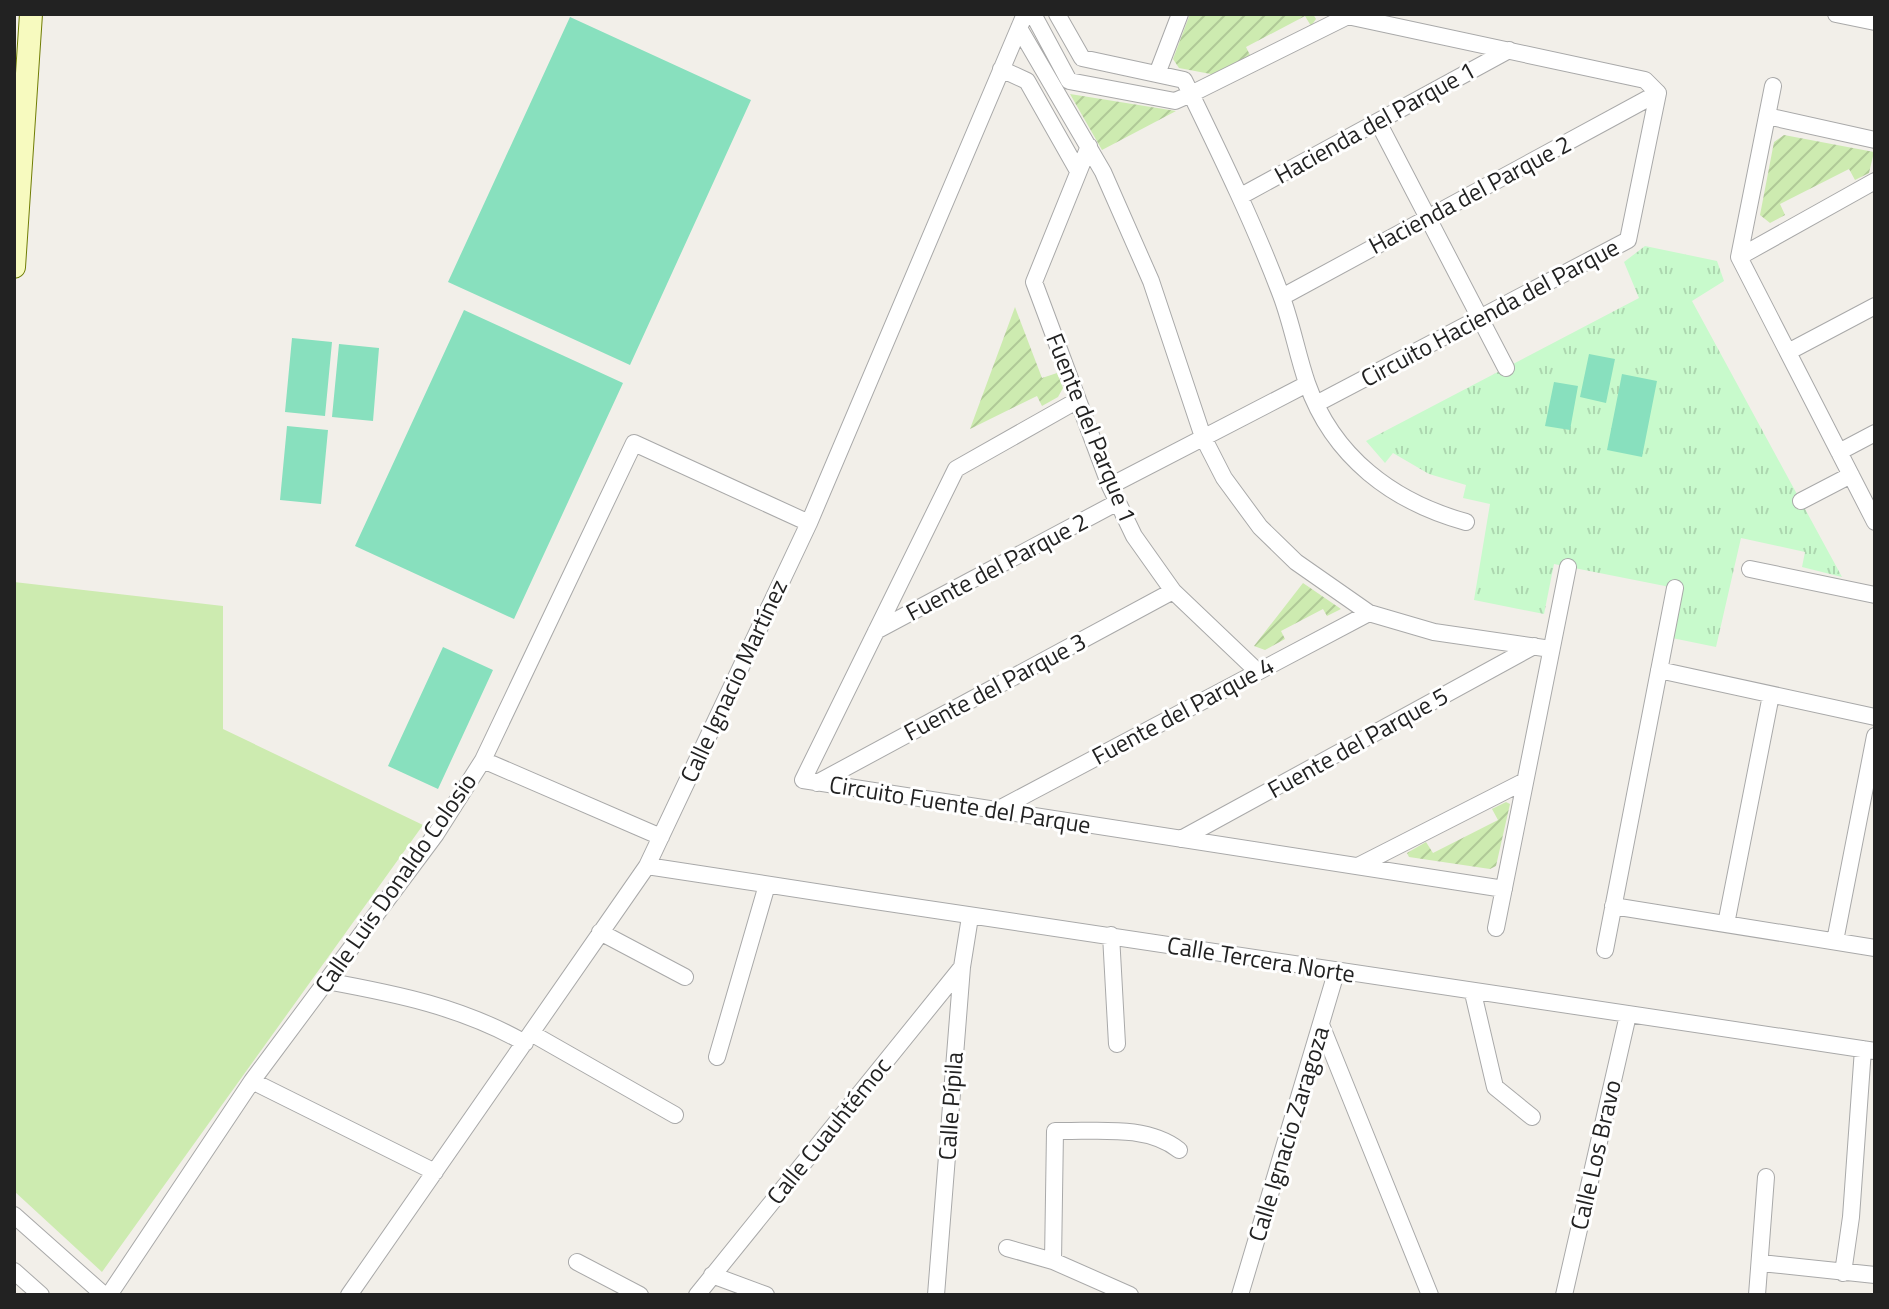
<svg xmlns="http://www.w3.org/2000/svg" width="1889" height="1309" viewBox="0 0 1889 1309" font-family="'Titillium Web',sans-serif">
<defs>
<pattern id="park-tufts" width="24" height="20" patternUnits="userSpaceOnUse" patternTransform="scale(2)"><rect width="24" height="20" fill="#c8facc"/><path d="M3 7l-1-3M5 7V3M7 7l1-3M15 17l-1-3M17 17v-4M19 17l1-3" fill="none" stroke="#acd6af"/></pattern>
<pattern id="garden-furrows" width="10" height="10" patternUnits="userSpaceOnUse" patternTransform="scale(2)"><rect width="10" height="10" fill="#cdebb0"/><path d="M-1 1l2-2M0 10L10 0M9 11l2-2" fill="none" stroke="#b0c997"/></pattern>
</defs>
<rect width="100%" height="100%" fill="#f2efe9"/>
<path fill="#cdebb0" d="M14,582L223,606V729L423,825L102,1272L14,1191Z"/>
<path fill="url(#park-tufts)" d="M1645,246L1717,261L1724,281L1692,301L1842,577L1802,567L1805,552L1741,538L1716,647L1672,638L1675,588L1554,564L1544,614L1474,600L1490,504L1463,498L1466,485L1429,474L1393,453L1385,463L1366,441L1639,298L1624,262Z"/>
<path fill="url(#garden-furrows)" d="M1190,14H1313L1316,19L1311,26L1305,16L1246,47L1251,57L1216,75L1179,68L1173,59Z
M1070,94L1176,111L1102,150Z
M1784,135L1874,152L1869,173L1855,180L1849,169L1780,204L1785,215L1770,223L1760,215L1774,142Z
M1015,307L1042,378L1057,373L1063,388L1058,397L1042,406L1037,396L970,429Z
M1303,583L1341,609L1327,616L1323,609L1281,631L1285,639L1265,650L1254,646Z
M1506,802L1510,804L1496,866L1490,869L1409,857L1407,853L1426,842L1433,853L1498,820L1492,809Z"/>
<path fill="#88e0be" d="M570,17L751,100L630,365L448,282Z
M464,310L623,383L514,619L355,546Z
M292,338L332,342L325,416L285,412Z
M339,344L379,348L373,421L332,417Z
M1589,354L1615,359L1606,403L1580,397Z
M1622,374L1657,381L1642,457L1607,450Z
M1554,382L1578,386L1570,430L1545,426Z
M287,426L328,430L321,504L280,500Z
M443,647L493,670L438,789L388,766Z"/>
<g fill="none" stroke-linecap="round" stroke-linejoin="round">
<defs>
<path id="street" d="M1033,14L1069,81L1175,101L1191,94L1184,80L1082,58L1057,14
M1836,14L1875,22
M1348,16L1191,94C1223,160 1255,226 1281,295C1292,324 1297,354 1307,383C1333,457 1393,502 1466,522
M1019,28L1103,172L1151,281L1203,437L1224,478L1260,527L1296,562L1369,613L1434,632L1551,649
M1001,69L1027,81L1078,171
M1157,74L1180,14
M1773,86L1739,257L1875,522
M1767,116L1875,140
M1378,122L1506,368
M1089,146L1034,282L1110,486L1134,536L1173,591L1257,671
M1241,196L1509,50
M1739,257L1875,181
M1282,297L1658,93
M1788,352L1875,306
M1078,400L956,469L803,780L1504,889
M1316,404L1628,240L1658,93L1645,80L1338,14
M1839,452L1875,433
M1110,486L1307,384
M1801,501L1851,475
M1750,569L1875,595
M876,631L1118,502
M1659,670L1875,717
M483,760L661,837
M817,783L1173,591
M997,810L1369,613
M1181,839L1534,646
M647,866C1056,929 1465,991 1875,1051
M1358,866L1525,781
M1613,906L1875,948
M1726,924L1771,695
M1496,928L1568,567
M600,932L685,977
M1111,935L1117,1044
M1835,941L1875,736
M1605,950L1675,588
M326,981C397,994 462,1007 525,1043
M1473,993L1495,1087L1532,1117
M1322,1027L1430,1295
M531,1033L675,1115
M717,1057L767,885
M252,1081L435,1172
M14,1215L104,1295
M1007,1248L1053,1261L1130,1295
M1053,1261L1055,1131C1096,1132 1146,1124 1179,1150
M577,1262L640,1295
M1761,1263L1875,1275
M14,1271L41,1295
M1843,1273L1851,1217L1863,1049
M712,1275L766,1295
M109,1295L252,1081L436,834L483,760L634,443L809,523
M349,1295L647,866L809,523L1025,14
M697,1295L962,967
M936,1295L962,967L970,917
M1240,1295L1336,973
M1564,1295L1628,1015
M1757,1295L1766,1177"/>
<path id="secondary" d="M14,267L31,14"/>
</defs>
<use href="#street" stroke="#a9a9a9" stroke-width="18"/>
<use href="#secondary" stroke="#707d05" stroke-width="24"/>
<use href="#street" stroke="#fff" stroke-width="16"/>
<use href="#secondary" stroke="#f7fabf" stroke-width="22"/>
</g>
<g text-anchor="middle" stroke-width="6" stroke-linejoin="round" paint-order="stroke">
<g font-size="24" fill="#222" stroke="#fff">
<text transform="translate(1375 123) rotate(-29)" y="8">Hacienda del Parque 1</text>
<text transform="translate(1470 195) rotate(-28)" y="8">Hacienda del Parque 2</text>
<text transform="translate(1490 313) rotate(-28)" y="8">Circuito Hacienda del Parque</text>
<text transform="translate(1091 428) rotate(68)" y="8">Fuente del Parque 1</text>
<text transform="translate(997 567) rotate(-28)" y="8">Fuente del Parque 2</text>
<text transform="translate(734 681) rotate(-65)" y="8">Calle Ignacio Martínez</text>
<text transform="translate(995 687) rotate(-28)" y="8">Fuente del Parque 3</text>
<text transform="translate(1183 711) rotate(-28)" y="8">Fuente del Parque 4</text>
<text transform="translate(1358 743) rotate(-29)" y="8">Fuente del Parque 5</text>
<text transform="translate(960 805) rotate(9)" y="8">Circuito Fuente del Parque</text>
<text transform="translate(396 883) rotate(-55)" y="8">Calle Luis Donaldo Colosio</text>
<text transform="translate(1261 960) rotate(9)" y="8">Calle Tercera Norte</text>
<text transform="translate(951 1106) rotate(-86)" y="8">Calle Pípila</text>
<text transform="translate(829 1131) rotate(-51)" y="8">Calle Cuauhtémoc</text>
<text transform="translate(1289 1134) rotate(-73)" y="8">Calle Ignacio Zaragoza</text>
<text transform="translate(1596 1155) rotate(-77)" y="8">Calle Los Bravo</text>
</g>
</g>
<rect width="1889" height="1309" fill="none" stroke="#222222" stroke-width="32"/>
</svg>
